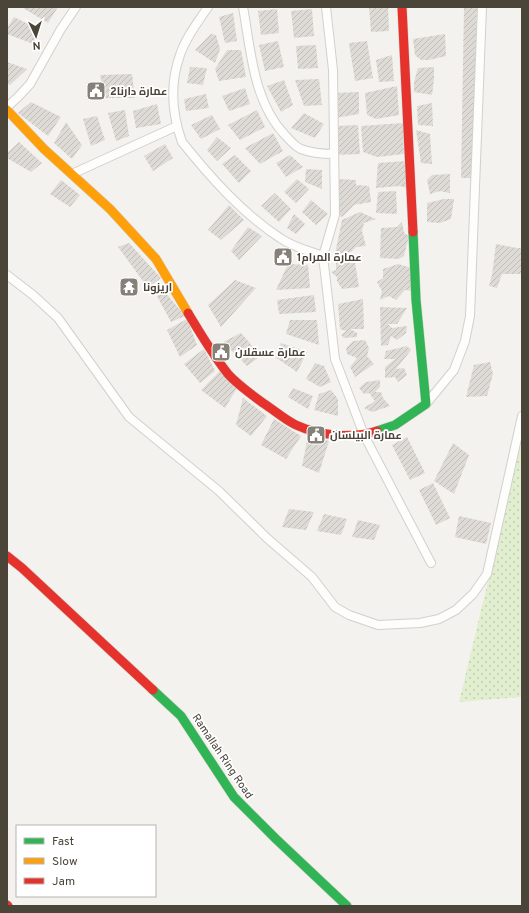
<svg xmlns="http://www.w3.org/2000/svg" width="529" height="913" viewBox="0 0 529 913" font-family="Overpass,Cairo,sans-serif">
<defs>
<pattern id="grass-dots" width="8" height="8" patternUnits="userSpaceOnUse"><rect width="8" height="8" fill="#e1eecf"/><path d="M2 2h.1M6 6h.1" fill="none" stroke="#c3cdb2" stroke-width="1.8" stroke-linecap="round"/></pattern>
<pattern id="building-hatch" width="6" height="6" patternUnits="userSpaceOnUse"><rect width="6" height="6" fill="#dedbd6"/><path d="M-1 1l2-2M0 6l6-6M5 7l2-2" fill="none" stroke="#c0bdb8"/></pattern>
</defs>
<rect width="100%" height="100%" fill="#f4f2ee"/>
<path fill="url(#grass-dots)" d="M522,440V697L459,702Z"/>
<path fill="url(#building-hatch)" d="M24,7H58L48,23L23,8Z
M369,7H388L389,31L371,32Z
M464,7H477L472,178H461Z
M277,9L279,33L261,35L258,11Z
M312,9L314,36L294,38L291,11Z
M233,13L237,41L225,43L219,17Z
M14,17L40,30L36,45L7,34V28Z
M211,34L216,35L220,49L215,63L195,50Z
M445,34L446,56L429,60H421L415,55L413,39Z
M278,41L284,67L265,71L259,45Z
M367,41L373,78L355,81L349,43Z
M316,45L318,68L298,69L296,46Z
M227,50H241L246,77L219,81L215,69Z
M392,55L394,81L379,82L376,60Z
M7,62L27,69L10,85L7,84Z
M190,67L207,68L203,85L187,83Z
M434,67V79L432,95L414,92V82L418,68Z
M132,74L135,98H106L100,75Z
M319,79L322,105L304,106L295,80Z
M284,80L293,105L281,112L267,86Z
M397,86L399,115L376,119L367,115L365,93Z
M245,88L250,104L229,111L222,96Z
M359,92V114L335,118L334,93Z
M206,94L209,108L186,111L184,99Z
M31,102L61,117L48,136L18,113Z
M432,103L433,126L418,125L417,106Z
M157,104L161,124L136,128L133,111Z
M125,110L129,136L116,141L108,113Z
M257,110L265,127L240,140L228,125Z
M304,113L324,124L315,138L291,128Z
M212,115L220,129L201,139L191,125Z
M97,116L105,140L91,146L83,119Z
M66,122L82,145L72,159L54,143Z
M403,123L404,154L377,157L363,152L361,126Z
M358,125L360,154L336,155L337,126Z
M416,130L430,134L432,164L421,163Z
M273,133L283,151L260,164L245,148Z
M217,137L231,148L217,161L207,150Z
M19,142L42,163L31,172L7,158V153Z
M165,144L173,158L153,171L144,156Z
M235,155L251,171L239,183L222,164Z
M290,155L303,167L286,177L276,163Z
M405,161L410,189L400,186L376,188L378,163Z
M306,169L322,170V189L305,182Z
M450,174V193L440,191L430,194L427,180L432,175Z
M297,179L309,189L296,203L284,192Z
M337,179L356,180V185L369,186L371,202L354,205L342,217L336,212Z
M61,180L80,195L70,207L50,194Z
M396,191L397,214L376,213L378,192Z
M275,193L291,209L279,222L261,206Z
M444,199H454L451,219L440,223L427,222V203Z
M311,200L328,214L316,225L302,212Z
M229,205L244,220L221,240L208,230Z
M360,212L376,219L364,223L362,231L366,246L356,247L351,252L335,254L342,220Z
M294,214L305,224L296,234L287,228Z
M402,222L404,233L409,236L404,256L399,259L380,258L381,228L397,227Z
M248,227L262,236L239,260L231,251Z
M129,243L161,278L148,288L118,247Z
M496,244L517,248H522V274H502L497,288L489,286L492,275Z
M364,256L355,263L359,287L342,289L337,281V277L331,272L336,270V261Z
M288,264L308,265L310,288L276,290Z
M398,264L415,269L413,291L405,290L396,300L389,296L380,300L382,291L377,282L383,278V269Z
M235,280L256,288L221,327L208,305Z
M165,292L185,316L171,322L157,296Z
M314,295L316,312L279,314L277,300Z
M363,299L364,329H350L357,333V337L344,338L341,335L346,331L340,329L338,304Z
M380,307L407,308L397,324H388L392,328L407,326L406,333L397,340L391,336L388,345L381,346Z
M187,319L197,345L180,357L167,330Z
M290,320H317L319,345L286,334Z
M241,333L261,356L247,366L223,342Z
M365,340L369,348L367,356L374,364L355,377L350,367L357,358L347,354L346,348L353,341Z
M281,343L307,352L297,372L275,357Z
M407,346L411,350L396,369L404,368L407,375L398,382L395,377L385,378V367L395,359H384L386,351Z
M204,349L215,371L200,383L184,364Z
M490,362L493,374L487,396L466,397L474,365Z
M315,363L324,366L331,382L320,387L306,379Z
M220,371L237,388L225,408L201,390Z
M380,380V387L375,392H381L383,398L390,406L372,412L364,408L375,401L369,393L364,394L359,388L366,382Z
M293,388L313,396L308,409L288,397Z
M331,390L338,399V416L314,410L319,394Z
M243,398L267,416L251,436L236,425Z
M274,419L301,436L286,459L261,445Z
M308,436L329,441L319,473L302,466Z
M407,437L425,473L410,480L392,445Z
M453,443L469,455L454,494L434,481Z
M433,483L450,518L436,525L419,490Z
M289,509L314,512L306,530L282,527Z
M324,514L347,519L341,535L317,531Z
M459,516L491,523L486,544L455,537Z
M358,520L380,525L374,540L352,537Z"/>
<g fill="none" stroke-linecap="round" stroke-linejoin="round">
<defs>
<path id="street" d="M208,7C198,22 186,37 180,55C170,83 172,114 182,142C211,178 242,213 280,238C293,247 309,251 323,256
M243,7C251,51 253,101 285,135C290,140 294,146 301,149C311,153 324,154 334,154
M326,7L333,70L335,215L323,256L335,359L364,435L431,563
M7,107L18,97L30,84L61,29L76,7
M72,174L177,126
M7,275L33,295L58,318L129,417L219,491L268,539L312,577L335,607L349,615L378,625L420,623L439,619L456,610L473,594L487,574L522,416
M426,404L454,370L465,341L470,316L482,7"/>
<path id="fast" d="M377,431L395,425L426,404L416,300L413,232
M153,690L181,716L234,797L276,839L347,906"/>
<path id="slow" d="M7,110L44,149L110,209L156,259L188,313"/>
<path id="jam" d="M402,7L413,232
M188,313C200,333 213,355 228,374C237,384 252,395 263,403C274,410 285,420 296,425C320,436 352,439 377,431
M7,556L22,568L153,690
M7,905L8,906"/>
</defs>
<use href="#street" stroke="#d2d0cb" stroke-width="10"/>
<use href="#fast" stroke="#d3cfc5" stroke-width="10"/>
<use href="#slow" stroke="#d3cfc5" stroke-width="10"/>
<use href="#jam" stroke="#d3cfc5" stroke-width="10"/>
<use href="#street" stroke="#fdfdfc" stroke-width="8"/>
<use href="#fast" stroke="#30b455" stroke-width="9"/>
<use href="#slow" stroke="#ff9f0a" stroke-width="9"/>
<use href="#jam" stroke="#e5322d" stroke-width="9"/>
</g>
<defs>
<symbol id="civic-square" viewBox="-11 -11 22 22"><rect x="-9" y="-9" width="18" height="18" rx="4" fill="#868178" stroke="#fff"/><path d="M-.6-6.5H3V-4.5H.6V-3L4-1V1h2V6H-6V1h2V-1L-.6-3ZM-1.2 2.5V6h2.4V2.5Z" fill="#fff"/></symbol>
<symbol id="temple-square" viewBox="-11 -11 22 22"><rect x="-9" y="-9" width="18" height="18" rx="4" fill="#868178" stroke="#fff"/><path d="M0-6L5-2H3V0L6.5 2.5H4V6H1.5V3h-3V6H-4V2.5H-6.5L-3 0V-2H-5Z" fill="#fff"/></symbol>
</defs>
<g fill-rule="evenodd">
<use href="#civic-square" x="85" y="80" width="22" height="22"/>
<use href="#civic-square" x="272" y="246" width="22" height="22"/>
<use href="#temple-square" x="118" y="276" width="22" height="22"/>
<use href="#civic-square" x="210" y="341" width="22" height="22"/>
<use href="#civic-square" x="305" y="424" width="22" height="22"/>
</g>
<g text-anchor="middle" stroke-width="3.5" stroke-linejoin="round" paint-order="stroke">
<g font-size="11" font-weight="bold" fill="#4b4439" stroke="#fff" text-anchor="start">
<text x="110" y="95">عمارة دارنا2</text>
<text x="297" y="261">عمارة المرام1</text>
<text x="143" y="291">اريزونا</text>
<text x="235" y="356">عمارة عسقلان</text>
<text x="330" y="439">عمارة البيلسان</text>
</g>
<g font-size="11" fill="#4b4439" stroke="#fff">
<text transform="translate(223 756) rotate(56)" y="4">Ramallah Ring Road</text>
</g>
</g>
<rect width="529" height="913" fill="none" stroke="#4b4439" stroke-width="16"/>
<rect x="16" y="825" width="140" height="72" fill="#ffffff" stroke="#b7b4b0"/>
<rect x="24" y="838" width="20" height="6" fill="#30b455" stroke="#b7b4b0"/>
<text x="52" y="845" font-size="12" fill="#4b4439">Fast</text>
<rect x="24" y="858" width="20" height="6" fill="#ff9f0a" stroke="#b7b4b0"/>
<text x="52" y="865" font-size="12" fill="#4b4439">Slow</text>
<rect x="24" y="878" width="20" height="6" fill="#e5322d" stroke="#b7b4b0"/>
<text x="52" y="885" font-size="12" fill="#4b4439">Jam</text>
<g transform="translate(36 36) rotate(176)" stroke="#ffffff" stroke-width="3" paint-order="stroke">
<path d="M0-3L7 15L0 10L-7 15Z" fill="#4b4439"/>
<text y="-6" font-size="11" font-weight="bold" text-anchor="middle" fill="#4b4439">N</text>
</g>
</svg>
